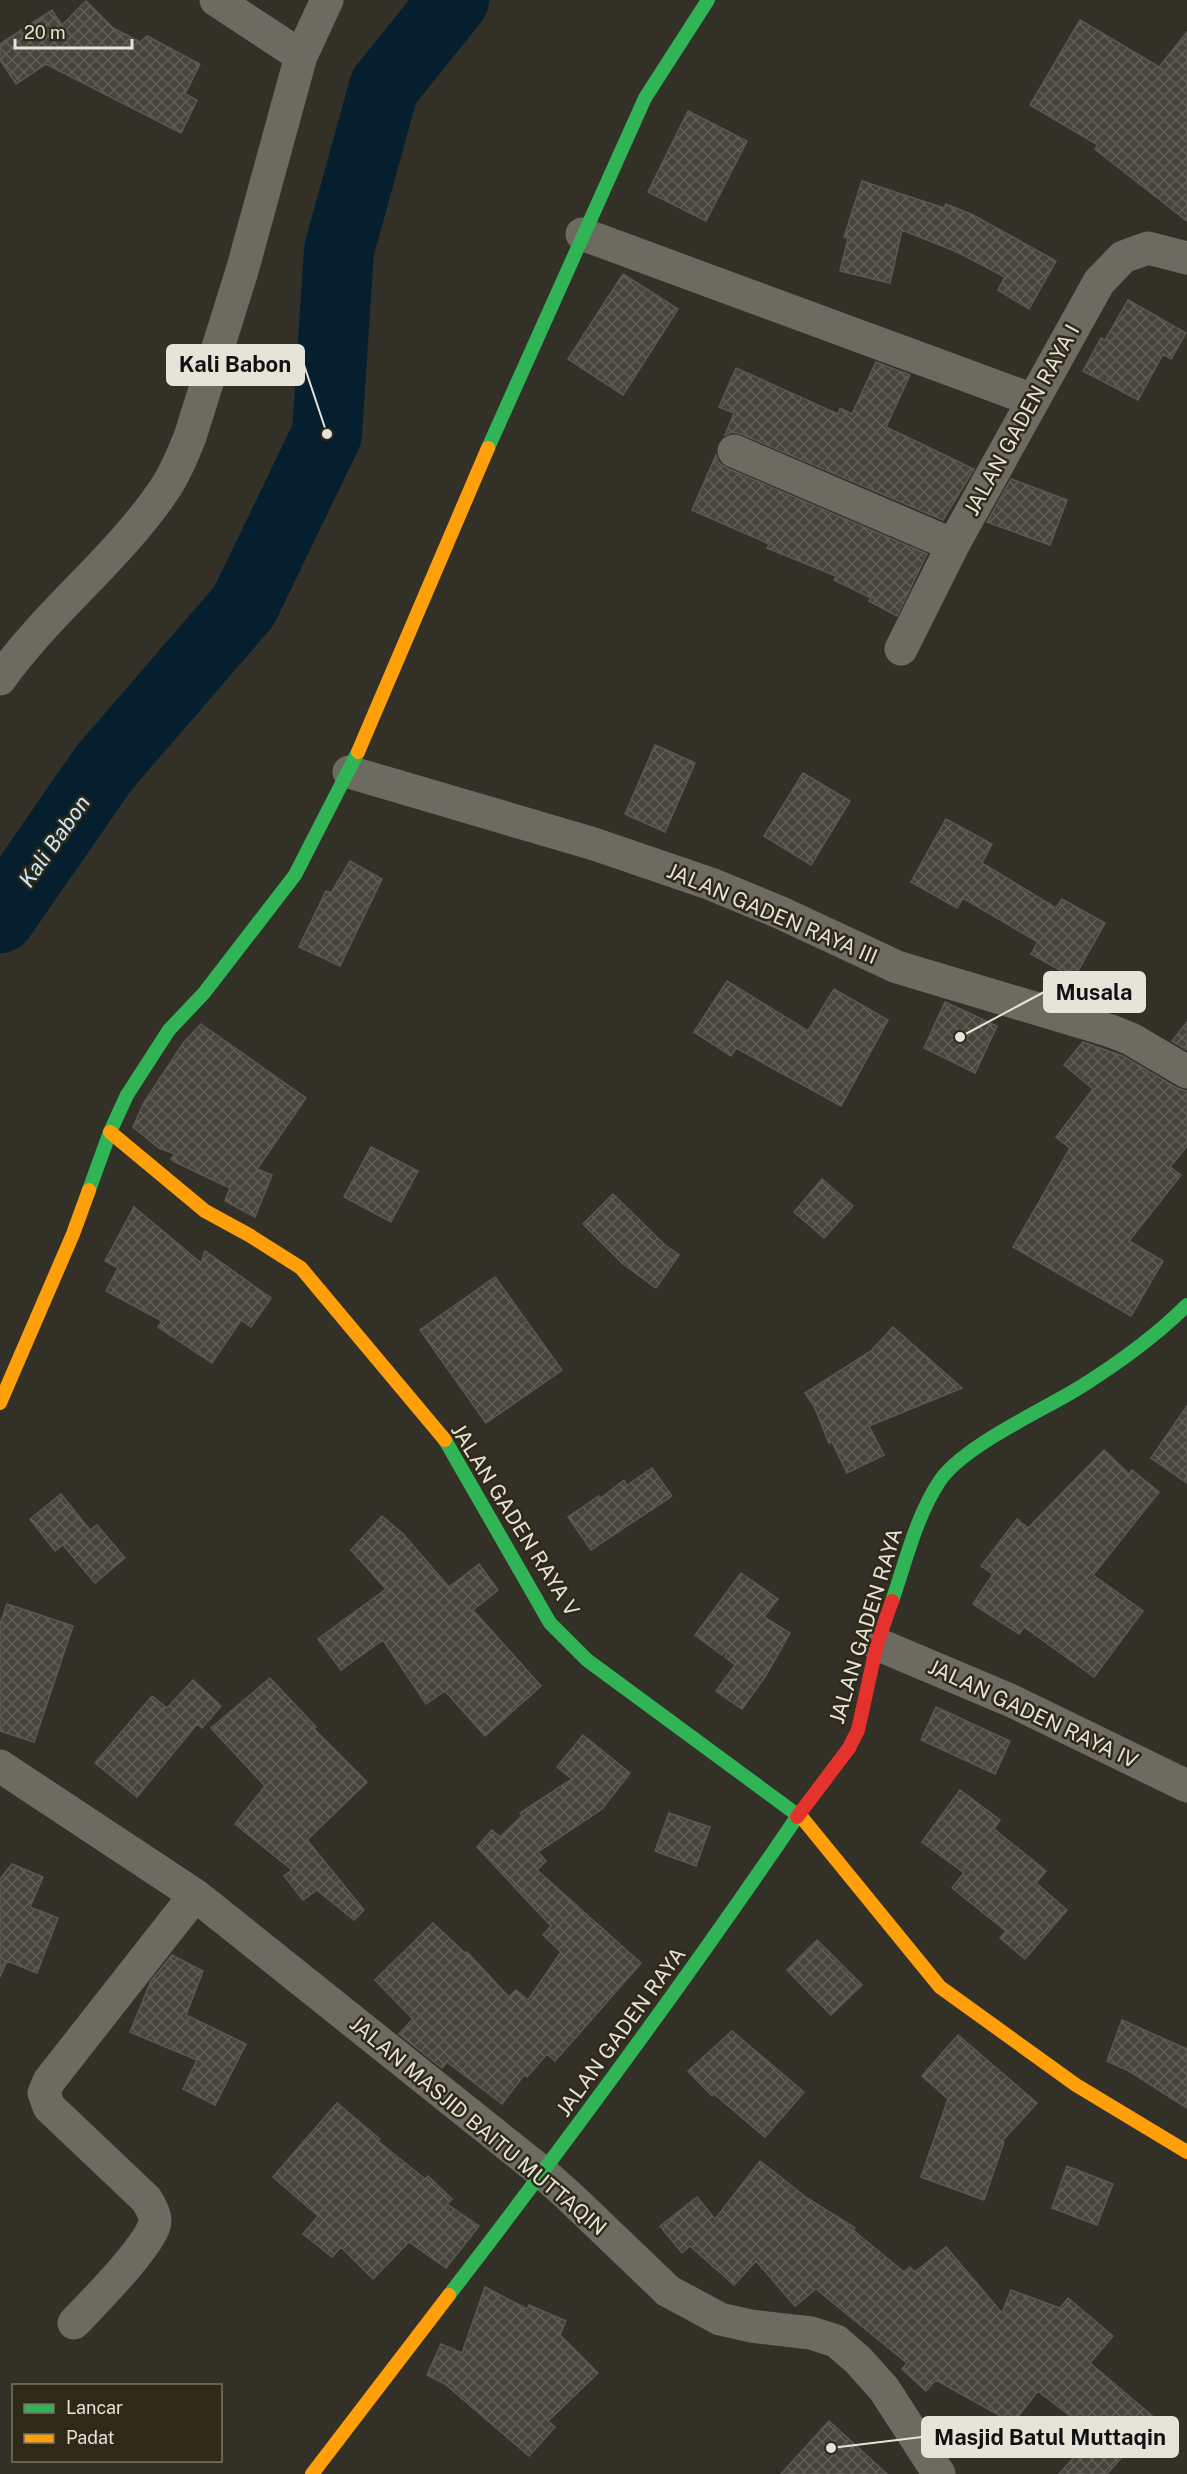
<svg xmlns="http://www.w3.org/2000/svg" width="1187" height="2474" viewBox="0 0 1187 2474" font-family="'Public Sans',sans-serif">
<defs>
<pattern id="building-cross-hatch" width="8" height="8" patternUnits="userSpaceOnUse" patternTransform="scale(1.5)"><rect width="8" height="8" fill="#47443d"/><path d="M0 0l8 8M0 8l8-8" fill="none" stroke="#625f58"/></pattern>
</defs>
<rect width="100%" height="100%" fill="#333027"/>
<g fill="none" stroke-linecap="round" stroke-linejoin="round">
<path stroke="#051f2e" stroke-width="70" d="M0,918L104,768L244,606L327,434L339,250L384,87L454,0"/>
</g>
<path fill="url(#building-cross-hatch)" stroke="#5a5850" stroke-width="1.5" d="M86,1L113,28L140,42L147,36L200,64L185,94L197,100L181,133L46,64L16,84L0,60V44L52,10L62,25Z
M1080,20L1159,67L1187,32V221L1095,149L1098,145L1030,105Z
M688,111L747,141L706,221L648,192Z
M862,181L944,208L946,204L973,215L1056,261L1029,309L998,290L1005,277L957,252L902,230L890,283L840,271L848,238L844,237Z
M623,274L678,309L623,395L568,359Z
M1128,300L1186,333L1171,359L1163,354L1138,400L1083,371L1101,338L1105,340Z
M876,362L910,375L886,427L974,469L943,520L741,434L732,432L725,435L734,413L719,407L736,368L838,414L840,408L852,414Z
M716,455L719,463L727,468L927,554L897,616L869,601L871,598L834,580L836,576L767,548L769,544L692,510Z
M1011,479L1067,500L1050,545L987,522Z
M655,745L695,763L665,832L625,814Z
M803,773L850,801L811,865L764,836Z
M946,819L992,844L982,863L1056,908L1062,899L1105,923L1074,978L1031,954L1038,942L963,898L957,908L911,882Z
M350,861L382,879L340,966L299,947L326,891L331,893Z
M727,981L808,1031L834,989L888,1020L841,1106L736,1048L731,1056L694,1032Z
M945,1002L997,1026L975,1073L924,1048Z
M1187,1022V1050L1172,1041Z
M201,1024L306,1098L257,1169L272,1175L255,1217L225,1201L230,1188L175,1162L171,1159L175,1154L159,1148L133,1127L143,1104L184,1042Z
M1083,1042L1123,1056L1177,1088L1187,1091V1146L1170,1167L1181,1175L1129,1241L1163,1261L1131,1316L1013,1247L1070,1148L1056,1137L1093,1089L1064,1065Z
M371,1147L418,1171L391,1222L344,1197Z
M822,1179L853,1206L824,1238L794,1212Z
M613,1194L664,1244L679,1255L656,1288L623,1264L583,1224Z
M134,1207L201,1263L205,1251L271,1298L251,1327L241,1320L212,1363L158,1327L162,1321L106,1291L118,1268L105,1261Z
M495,1277L562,1370L486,1423L420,1330Z
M893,1327L962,1388L869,1426L884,1455L847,1473L832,1442L829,1443L814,1406L805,1393L871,1351Z
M1187,1406V1483L1151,1458Z
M1104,1450L1129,1474L1132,1470L1159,1492L1093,1575L1143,1611L1094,1677L1024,1627L1019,1634L973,1604L993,1574L981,1566L1017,1519L1028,1528Z
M652,1468L672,1496L591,1550L568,1517L599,1496L601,1498L624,1480L627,1485Z
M61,1494L90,1530L97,1525L125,1558L95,1583L63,1545L55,1551L30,1519Z
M382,1516L403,1534L449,1587L479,1564L498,1590L473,1610L541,1686L485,1736L445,1691L426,1704L383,1640L341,1670L318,1639L386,1589L351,1550Z
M741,1573L778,1599L764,1617L790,1633L765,1677L742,1709L716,1691L735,1665L725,1657L729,1647L722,1655L695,1635Z
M7,1604L73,1626L34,1742L0,1731V1624Z
M270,1678L316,1727L314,1729L367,1782L307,1840L364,1910L354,1920L317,1890L303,1900L284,1876L292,1870L235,1824L265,1786L211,1728Z
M193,1680L221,1706L202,1728L197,1724L137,1797L95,1763L152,1696L167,1708Z
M936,1707L1010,1741L995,1774L921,1740Z
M583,1735L630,1773L602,1809L538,1852L546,1861L537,1870L641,1963L555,2061L547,2054L527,2077L524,2075L502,2104L447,2062L442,2068L399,2034L413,2019L375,1980L433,1923L465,1953L467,1952L509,1997L516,1990L528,2000L561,1952L543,1935L551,1926L477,1847L492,1830L500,1837L522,1816L520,1813L572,1779L557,1767Z
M960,1790L1000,1820L994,1829L1046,1871L1036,1883L1067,1910L1025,1959L1000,1938L1006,1931L952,1888L964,1873L922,1842Z
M669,1813L710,1827L696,1866L655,1851Z
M12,1864L43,1877L30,1907L58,1918L37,1973L7,1961L0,1977V1879Z
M817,1940L862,1985L831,2015L787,1970Z
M172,1955L203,1971L186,2015L246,2044L215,2105L183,2089L197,2060L130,2032L151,1981Z
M1122,2020L1187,2049V2108L1129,2071L1107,2061Z
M732,2031L804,2092L765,2137L714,2094L712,2096L688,2071Z
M958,2035L1037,2103L1002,2141L1004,2142L984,2200L921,2177L948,2099L922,2076Z
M337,2103L380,2139L378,2141L425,2179L428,2176L452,2199L447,2204L479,2226L446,2268L409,2242L373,2279L341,2247L332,2257L303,2234L318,2216L273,2177Z
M760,2161L807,2198L855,2228L853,2230L904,2272L910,2267L915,2272L946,2247L1002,2313L1011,2290L1060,2308L1068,2298L1113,2336L1090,2363L1156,2419L1107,2474H1059L1094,2435L1038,2391L1013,2423L936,2380L926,2391L902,2369L907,2363L816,2289L795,2306L756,2261L734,2285L690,2246L682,2253L660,2226L697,2197L715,2219Z
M1067,2166L1113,2184L1097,2225L1052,2208Z
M485,2287L527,2309L529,2305L566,2321L560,2335L598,2373L548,2421L555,2427L529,2456L445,2384L427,2375L441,2344L462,2353Z
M829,2421L887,2474H781Z"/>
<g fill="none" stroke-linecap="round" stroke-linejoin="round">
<path stroke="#6d6a62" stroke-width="33" d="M216,0L301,56
M582,234L1033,400
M734,451L953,545
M901,649L953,545L1099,282L1123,257L1148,248L1187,258
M0,679C49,610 119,558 166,487C176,472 183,454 190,437L242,271L301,56L327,0
M349,772L594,844L711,884L779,912L897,967L1111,1031L1131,1039L1187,1072
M877,1644L1012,1701L1187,1786
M0,1766L195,1895L543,2173L571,2198L668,2291L696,2306L720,2319L751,2326L811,2333L836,2341L858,2360L884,2389L939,2474
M74,2323C90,2306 155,2241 155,2221C155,2213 150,2205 146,2199L49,2107L44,2093L49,2081L195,1895"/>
<path stroke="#30b455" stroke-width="14" d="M488,448L645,98L708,0
M89,1190L110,1132L127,1095L169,1030L204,993L295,875L358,752
M445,1440L550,1623L587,1660L803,1819
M892,1601C906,1561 916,1517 939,1482C962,1446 1044,1410 1082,1386C1120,1362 1156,1336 1187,1305
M449,2295C569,2139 686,1980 797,1817"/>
<path stroke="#ff9f0a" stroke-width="14" d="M358,752L488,448
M110,1132L205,1211L249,1235L301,1268L445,1440
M0,1403L73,1234L89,1190
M803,1819L940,1987L1076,2085L1187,2152
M312,2474L449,2295"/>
<path stroke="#e5322d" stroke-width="14" d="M797,1817L849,1748L858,1730L877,1644L892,1601"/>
</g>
<g text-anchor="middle" stroke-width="5" stroke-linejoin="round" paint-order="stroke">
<g font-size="21" fill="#e6e3d8" stroke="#2f2918">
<text transform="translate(1022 420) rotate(-61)" y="7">JALAN GADEN RAYA I</text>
<text transform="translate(772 914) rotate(23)" y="7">JALAN GADEN RAYA III</text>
<text transform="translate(515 1520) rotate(58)" y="7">JALAN GADEN RAYA V</text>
<text transform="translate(866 1626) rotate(-73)" y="7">JALAN GADEN RAYA</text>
<text transform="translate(1033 1714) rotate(25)" y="7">JALAN GADEN RAYA IV</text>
<text transform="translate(621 2032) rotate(-54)" y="7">JALAN GADEN RAYA</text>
<text transform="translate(478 2126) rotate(40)" y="7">JALAN MASJID BAITU MUTTAQIN</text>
</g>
<g font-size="22" font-style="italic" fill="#c9e8ff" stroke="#2f2918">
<text transform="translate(54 841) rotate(-55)" y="8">Kali Babon</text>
</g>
</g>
<path fill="none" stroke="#e6e3d8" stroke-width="2" d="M327 434L304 365M960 1037L1044 992M831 2448L922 2437"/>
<g fill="#e6e3d8" stroke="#2f2918" stroke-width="2">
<circle cx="327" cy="434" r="6"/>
<circle cx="960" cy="1037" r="6"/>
<circle cx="831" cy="2448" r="6"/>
</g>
<g fill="#e6e3d8" stroke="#e6e3d8" stroke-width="2">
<rect x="167" y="345" width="137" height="40" rx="6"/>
<rect x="1044" y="972" width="101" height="40" rx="6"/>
<rect x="922" y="2417" width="256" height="40" rx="6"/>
</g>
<g font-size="22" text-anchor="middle" font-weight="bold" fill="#111">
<text x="235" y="372">Kali Babon</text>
<text x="1094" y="1000">Musala</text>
<text x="1050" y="2445">Masjid Batul Muttaqin</text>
</g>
<rect x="12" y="2384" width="210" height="78" fill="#2f2918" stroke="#787365" stroke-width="1.5"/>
<rect x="24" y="2404" width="30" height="9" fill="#30b455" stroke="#787365" stroke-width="1.5"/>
<text x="66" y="2414" font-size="18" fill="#e6e3d8">Lancar</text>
<rect x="24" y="2434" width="30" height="9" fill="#ff9f0a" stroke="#787365" stroke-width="1.5"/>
<text x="66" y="2444" font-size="18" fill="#e6e3d8">Padat</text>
<path d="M15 39v9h117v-9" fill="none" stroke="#e6e3d8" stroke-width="3"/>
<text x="24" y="39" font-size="18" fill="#e6e3d8" stroke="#2f2918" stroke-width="4.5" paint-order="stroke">20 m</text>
</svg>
